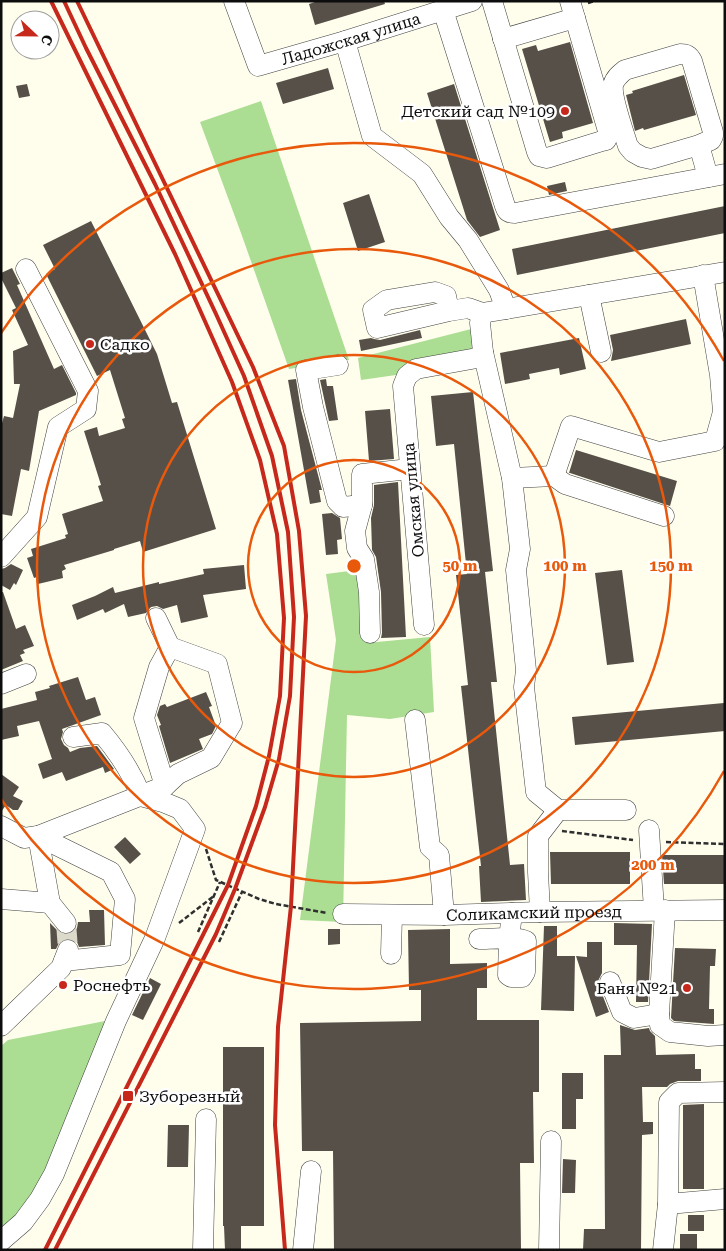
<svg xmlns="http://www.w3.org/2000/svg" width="726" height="1251" viewBox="0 0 726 1251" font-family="'Roboto Serif',serif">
<rect width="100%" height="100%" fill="#fffeed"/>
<path fill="#abde93" d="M261,101L349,360L289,369L241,233L200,122Z
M475,328L477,349L403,374L361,380L358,358Z
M357,570L366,643L430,637L434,712L390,719L347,715L343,922L300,920L336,640L326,574Z
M110,1020L46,1176L19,1214L1,1230V1046L8,1040Z"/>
<path fill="#575049" d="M318,1H384L385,4L315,25L309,4Z
M570,42L593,123L562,132L563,138L550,142L522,49L536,45L538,51Z
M328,68L334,89L283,104L276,83Z
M684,75L696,115L644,130L643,128L635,131L626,95L633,93L632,91Z
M27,84L30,96L19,98L16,86Z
M454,84L500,230L480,237L467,220L427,93Z
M565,182L567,191L549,195L547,186Z
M369,194L385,242L358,251L343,203Z
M725,206V233L517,275L512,249Z
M91,221L157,354L172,403L177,402L216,529L143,552L140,541L114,549V550L64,565L66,569L62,571L63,578L38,584L37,577L34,578L27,558L33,556L31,549L66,538L65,535L68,534L62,514L103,501L98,486L101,485L84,431L97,427L99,436L125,428L122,419L125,418L110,370L97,376L46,274L55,269L43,245Z
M12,268L20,284L17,285L54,369L62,365L76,393V395L39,411L29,471L21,469L12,516L1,514V427L4,416L13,418L20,384H14L13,351L28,345L12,310L16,308L1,278V273Z
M686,319L691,344L611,361L613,350L610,335Z
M420,330L422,338L361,351L359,340L371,338L374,339L380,340Z
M579,338L586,369L560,375L559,368L529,374L530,379L505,384L500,353Z
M296,379L301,410L322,490H319L321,502L310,504L288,380Z
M326,379L327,386H333L338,420L329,421L320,380Z
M473,392L493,571L485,572L497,682H491L510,865L524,864L526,900L481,902L479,866H481L461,686L468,685L456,575L467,574L454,444L436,446L431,396Z
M390,409L394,459L369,461L365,411Z
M576,450L677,481L670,506L570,473H569Z
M398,482L406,637L381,638L382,633L381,592L376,557L372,550L371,518L374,505V485Z
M332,513L340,518L342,539L337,540L338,554L326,555L322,514Z
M11,564L23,570L16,585L14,583L10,590L1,585V569L5,568Z
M244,565L246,589L203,595L208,617L181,623L177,605L163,609L157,606L151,607L146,613L128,617L124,604L105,613L103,609L77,620L72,605L95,596L113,587L115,593L159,582V584L204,574L203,569Z
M622,570L634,662L607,665L595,573Z
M1,592H3L16,629L25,625L34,646L23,650L25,653L20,655L23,661L1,670Z
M78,677L86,700L95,697L101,715L62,729L63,732L61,739L64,745L68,748L70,752L80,748L97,746L114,769L105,773L103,767L66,781L62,772L43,779L38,764L52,759L39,721L17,726L19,736L1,740V709L37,700L35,692L50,688L49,686Z
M206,692L212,706L209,707L216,726L212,734L199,739L203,749L170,763L159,726L161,725L157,715L160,706L165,704L167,707Z
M724,703L725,731L575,745L572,717Z
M1,774L19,787L13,796L23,801L18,810H13L6,805L1,812Z
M125,837L141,854L130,864L114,847Z
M550,852H630V884H551Z
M662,855H725V884H664Z
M89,910H104L105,945L79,947L77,942L73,939L67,938L60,941L56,949H51L50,923L61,934L68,935L74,932L77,928L78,922H90Z
M614,923L652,924L648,1002H636L637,945H614Z
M544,926H557V956H575L574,1011L541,1010Z
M328,929H340V944L328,945Z
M450,929V964L487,963V988H477V1020H539V1092H533L534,1163H520L521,1250H334L333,1151H302L300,1023L421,1021V990H409L408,930Z
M587,942H602V973L598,981L599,986L609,1012L596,1017L576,956L587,957Z
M675,948L716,949L715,966H710L709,1009H714V1024L674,1021L671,1018Z
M150,978L161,984L143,1020L132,1015Z
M620,1025L635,1030L649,1028L650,1031L655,1036L656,1055L695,1054V1069H701V1081H678L670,1084L667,1087H642L643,1122H653V1134L642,1135L641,1250H583L584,1229H605L604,1055H621Z
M223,1047H264V1226H241V1250H225L224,1226H223Z
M562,1073H583V1099H576V1129H562Z
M704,1104V1189H683V1105Z
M168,1125H189L188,1167H167Z
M563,1159L576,1160L575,1193H562Z
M688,1215H704V1231H688Z
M680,1234H697V1250H680Z"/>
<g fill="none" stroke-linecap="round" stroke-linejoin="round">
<path stroke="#dbdacb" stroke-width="20" stroke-dasharray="20 10" stroke-linecap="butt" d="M66,923L68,949"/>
<defs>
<g id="minor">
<path id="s1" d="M234,1L258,66L345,41L472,1"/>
<path d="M492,1L537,152L539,156L547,158L602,141L606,140L608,136V131L570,1"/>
<path d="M443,10L505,206C507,212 509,213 515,213L725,174"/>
<path d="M503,39L575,18"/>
<path d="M345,41L372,136L422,174L449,217L468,240L499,290L506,309"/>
<path d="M699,145L711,140L713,136V132L692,61C689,55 686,54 680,54L625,70C620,74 615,78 613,85C611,97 624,133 628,146L633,152L642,157L651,159L699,145L708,177"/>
<path d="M589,295L601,352"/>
<path d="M449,311L446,296L435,292L387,300L373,310L377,328L449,311L468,308L482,313"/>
<path d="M483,352L512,478L520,549L516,570L526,670L524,687L536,792L558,810H626"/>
<path d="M338,365L306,370L313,407L337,501L343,507L362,505V474L410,469"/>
<path d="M554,476L571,426L659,452L715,441L723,412L720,375L703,275"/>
<path d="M512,478L554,476L565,484L664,516"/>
<path d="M362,505L355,531L357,548L364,559L369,592L370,633"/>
<path d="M1,557L37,517L58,427L86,409L88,391L26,269"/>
<path d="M424,625L403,386L407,376L416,369L477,358L480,356L483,352L480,323L482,313L725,272"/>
<path d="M1,684L26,674"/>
<path d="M415,720L430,847L439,855L444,915"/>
<path d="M165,786L144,718L159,667L170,647"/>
<path d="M1,826L24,838L38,836L165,786L178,774L211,758L232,723L217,664L170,647L156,618"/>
<path d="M649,830L654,910"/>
<path d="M38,836L111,872L125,899L120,955L64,961"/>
<path d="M38,836L50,903L66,923"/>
<path d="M1,899L50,903"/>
<path d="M665,910L659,1014L660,1025L670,1032L708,1036L725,1035"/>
<path d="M540,912L538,872V836L558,810"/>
<path id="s2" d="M343,914L444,915L540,912L725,910"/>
<path d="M479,939C490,939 518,936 526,941L525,972L522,977H511L508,975L509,939L512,913"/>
<path d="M391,954L392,915"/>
<path d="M610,982L622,1012L634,1018L659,1014"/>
<path d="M1,1026L61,968L68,950"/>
<path d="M668,1204L725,1199"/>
<path d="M1,1241L23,1222L40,1199L54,1174L116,1021L155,938L195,829L180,809L163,802L141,796C132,773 118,752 102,733L73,737"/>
<path d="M203,1250L206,1119"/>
<path d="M303,1250L311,1171"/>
<path d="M549,1250L551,1141"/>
<path d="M663,1250L668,1204L669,1102L678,1093L725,1092"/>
</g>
</defs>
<use href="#minor" stroke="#404040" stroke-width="21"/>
<path stroke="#2f2f2f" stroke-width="2.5" stroke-dasharray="5 2.5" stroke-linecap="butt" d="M588,3L595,1
M562,831L633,840
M666,842L725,844
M206,849L216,880L259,899L276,904L327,913
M179,923L214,896
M198,932L220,882
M219,942L242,892"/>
<use href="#minor" stroke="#fff" stroke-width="20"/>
<path stroke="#c6281c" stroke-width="4" d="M77,1L253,367L284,446L299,531L306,616L291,906L278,1027L275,1125L285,1250
M45,1250L228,885L256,806L269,756L280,696L284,618L277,534L260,460L232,382L175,254L51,1
M55,1250L216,934L235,889L265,807L279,759L290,696L294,617L288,532L272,456L244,376L216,314L155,184L86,48L64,1"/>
</g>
<g fill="none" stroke="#e8590c" stroke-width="2.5">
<circle cx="354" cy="566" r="106"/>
<circle cx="354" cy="566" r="211"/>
<circle cx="354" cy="566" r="317"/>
<path d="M724 771A423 423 0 0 1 1 799M1 333A423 423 0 0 1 724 361"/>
</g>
<g fill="#c6281c" stroke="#fff" stroke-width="2">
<circle cx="565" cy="111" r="5"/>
<circle cx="90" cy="344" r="5"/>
<circle cx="63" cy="985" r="5"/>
<circle cx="687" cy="988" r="5"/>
<rect x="122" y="1090" width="12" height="12" rx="2.5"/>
</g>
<g text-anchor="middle" stroke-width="5" stroke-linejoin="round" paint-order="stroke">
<g font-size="16" fill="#0d0d0d" stroke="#fff">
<text dy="6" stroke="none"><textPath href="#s1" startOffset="166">Ладожская улица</textPath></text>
<text transform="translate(413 500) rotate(-95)" y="6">Омская улица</text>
<text dy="6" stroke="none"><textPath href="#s2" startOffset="191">Соликамский проезд</textPath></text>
</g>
<g font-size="16" fill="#0d0d0d" stroke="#fff" text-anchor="start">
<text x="555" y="117" text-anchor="end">Детский сад №109</text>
<text x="100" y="350">Садко</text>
<text x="73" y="991">Роснефть</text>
<text x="677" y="994" text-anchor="end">Баня №21</text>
<text x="139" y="1102">Зуборезный</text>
</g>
</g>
<circle cx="354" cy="566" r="8" fill="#e8590c" stroke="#fff" stroke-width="2.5"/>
<g font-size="15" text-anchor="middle" font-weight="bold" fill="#e8590c" stroke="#fff" stroke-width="5" stroke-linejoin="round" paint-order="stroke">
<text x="460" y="571">50 m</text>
<text x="565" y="571">100 m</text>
<text x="671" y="571">150 m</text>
<text x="653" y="870">200 m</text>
</g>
<rect width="726" height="1251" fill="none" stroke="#0d0d0d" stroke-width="5"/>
<g transform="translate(35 35) rotate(112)"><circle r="24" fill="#ffffff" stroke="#9e9e9e"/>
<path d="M0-4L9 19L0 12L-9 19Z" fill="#c6281c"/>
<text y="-8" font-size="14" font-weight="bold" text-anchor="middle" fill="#0d0d0d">С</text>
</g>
</svg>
